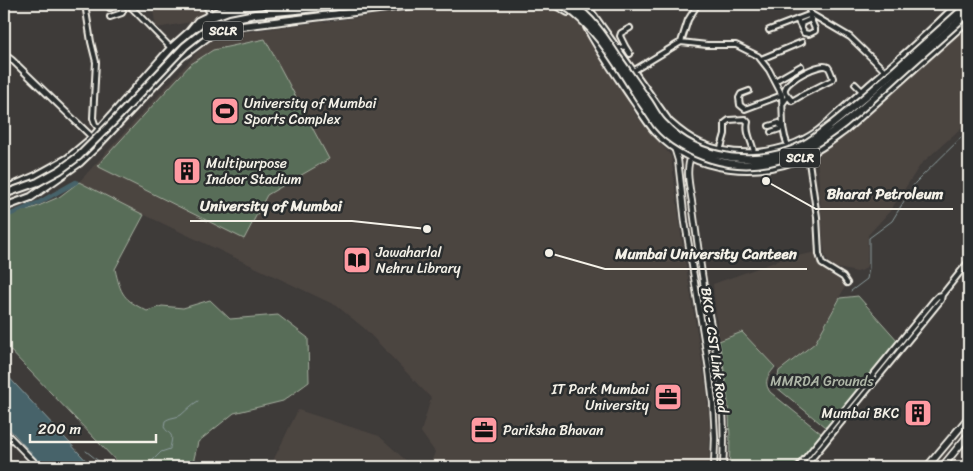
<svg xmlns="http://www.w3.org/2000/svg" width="973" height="471" viewBox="0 0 973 471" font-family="Sriracha,sans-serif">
<rect width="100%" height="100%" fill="#3e3b39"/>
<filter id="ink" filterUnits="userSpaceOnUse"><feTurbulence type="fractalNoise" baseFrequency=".02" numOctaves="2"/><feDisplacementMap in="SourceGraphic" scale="10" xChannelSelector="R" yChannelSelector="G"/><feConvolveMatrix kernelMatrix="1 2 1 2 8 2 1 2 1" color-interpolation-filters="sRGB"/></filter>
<g filter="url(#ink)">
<path fill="#4c4541" d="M152,4H224L191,22L156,28Z
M464,4H549L564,11L580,25L616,79L637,117L671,156L682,242L706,387L710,429L709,467H429L435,452L421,432L431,398L364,328L337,306L128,207L4,216L36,207L59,197L79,182L207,42L245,32Z
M969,24V121L921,164L890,211L868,235L867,266L863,270L857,272L837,268L829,263L825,255L823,240L817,155L898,88Z
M817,252L821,266L829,273L846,285L815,343L779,371L742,332L719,341L713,284L786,258Z
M298,410L379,436L413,467H270Z"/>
<path fill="#596d58" stroke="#a6afa0" d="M265,39L329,159L267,195L244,239L97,166L191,64L213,50Z
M79,182L144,215L115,269C121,295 123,299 147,311L162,306L183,308L210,300L230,319L278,315L308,338L309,382L283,401L234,413L198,442L192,467H122L4,344V216L36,207L59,197Z
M858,296L898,341L828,426L825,427L776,387L779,371L815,343L840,298Z
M742,332L775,367C768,376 763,381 770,392L822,434L794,467H729C732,425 727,383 719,341Z"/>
<path fill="#47646b" stroke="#8c9c9d" d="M4,372L92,467H44L4,423Z"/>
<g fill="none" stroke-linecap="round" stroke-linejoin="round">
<path stroke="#8c9c9d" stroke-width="1" d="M851,291L867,279L869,268V238L892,221L915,183L969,130
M86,451L106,467
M142,467L150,463L161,452L170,449C170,445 173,439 171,435C169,432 166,431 164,427L165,421C170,417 176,418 181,415C187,410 191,405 198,401"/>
<path stroke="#47646b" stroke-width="4.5" d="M4,217L40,202L76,182"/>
<defs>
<path id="minor" d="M85,4L91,42L96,62L93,118L95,124L100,130
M128,4L171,48
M205,4L211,15
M806,4L811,14L850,37L886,72
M110,8V4
M589,10L597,4
M110,17L122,13L123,11L119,4
M797,19L804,33L809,34L815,31V29L809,15
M801,26L802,23L811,19
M769,30L811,14
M681,42L707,45H736L758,56L769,70L782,95L783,127L785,137L788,146
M625,46L630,54
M617,49L625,46L620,36L621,33L630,28
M761,59L802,42
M633,71L681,42L688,20L696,7L695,4
M775,81L801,66
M855,84L863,92
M749,91L741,94L739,98L740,105L745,109L782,95
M783,103L788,96C786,94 784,92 785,89C787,80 820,62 828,67C830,69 832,75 833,78L832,80L804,94L792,101L788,96
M769,126L779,123L781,127
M771,132L780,129L781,127
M720,151L725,134V123L729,120L745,119L748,122C745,134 753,142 754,153
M808,155L817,217L819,254L822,264L843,277L847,283
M798,467L934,300L938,296L942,295L969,261
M805,467L941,300L942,295"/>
<path id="tertiary" d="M4,54L12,60L94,139
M674,147L678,160L685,222L709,369L713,403L715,438L714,467
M691,157C685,170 690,188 692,202C696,232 700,263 705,293C709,318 715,343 719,368C723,400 725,435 723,467
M4,431L39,467"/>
<path id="primary" d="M927,467L969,417
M942,467L969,434"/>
<path id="trunk" d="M554,4L568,12
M585,4L669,122C679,131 689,139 701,144C737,160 784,155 817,132C823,128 829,122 834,117C847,106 859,95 871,84C901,58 930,32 958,4
M587,27C600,52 618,77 634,101C641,111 648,123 656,132C694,173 761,179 809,154C822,148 833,139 844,131L969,19
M193,31C201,27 208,21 217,18C242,7 278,7 306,4
M4,189L15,185L38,175L67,159L92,138L171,48L189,32L198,21L219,11L236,7L265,4
M4,207L31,197L79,163L99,144L181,57L210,35L242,26L419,4"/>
</defs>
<use href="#minor" stroke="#f4f1e8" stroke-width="8"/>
<use href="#tertiary" stroke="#f4f1e8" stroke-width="8"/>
<use href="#primary" stroke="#f4f1e8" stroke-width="9"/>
<use href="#trunk" stroke="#f4f1e8" stroke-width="10"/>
<use href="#minor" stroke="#2a2d2e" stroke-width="4"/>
<use href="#tertiary" stroke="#2a2d2e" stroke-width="4.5"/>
<use href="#primary" stroke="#2a2d2e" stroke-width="5.5"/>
<use href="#trunk" stroke="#2a2d2e" stroke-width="6"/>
<defs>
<path id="trunk-bridge" d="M562,4C598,27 619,68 642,103C647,110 652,118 657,125C670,141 692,153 711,159C786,182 839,129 890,83C916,59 943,36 969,12
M571,4C592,17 605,38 618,58C628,72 638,87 648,101C653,108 657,117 663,123C699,162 760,168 805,144C814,139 822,132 830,126C845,114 859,102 873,90C905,61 937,33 969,4
M4,194L38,182L60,170L79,156L114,121L185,46L209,27L230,19L255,14L358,4"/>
</defs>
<use href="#trunk-bridge" stroke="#f4f1e8" stroke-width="10" stroke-linecap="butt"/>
<use href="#trunk-bridge" stroke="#2a2d2e" stroke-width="6"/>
</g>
</g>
<defs>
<symbol id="stadium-square" viewBox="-11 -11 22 22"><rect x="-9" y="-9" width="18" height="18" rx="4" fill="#ff9aa2" stroke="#2a2d2e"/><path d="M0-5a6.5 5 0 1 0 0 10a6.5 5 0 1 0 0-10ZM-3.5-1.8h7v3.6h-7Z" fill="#111"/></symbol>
<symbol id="building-square" viewBox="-11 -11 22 22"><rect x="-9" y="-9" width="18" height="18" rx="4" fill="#ff9aa2" stroke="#2a2d2e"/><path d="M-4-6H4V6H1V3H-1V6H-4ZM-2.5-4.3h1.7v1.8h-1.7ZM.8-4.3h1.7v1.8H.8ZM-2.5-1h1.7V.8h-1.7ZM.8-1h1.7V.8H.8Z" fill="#111"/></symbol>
<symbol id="library-square" viewBox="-11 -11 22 22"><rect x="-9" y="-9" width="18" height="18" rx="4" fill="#ff9aa2" stroke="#2a2d2e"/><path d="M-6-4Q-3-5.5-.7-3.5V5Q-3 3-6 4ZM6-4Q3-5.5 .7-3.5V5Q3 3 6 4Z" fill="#111"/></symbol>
<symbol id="office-square" viewBox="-11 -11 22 22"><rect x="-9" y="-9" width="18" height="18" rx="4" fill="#ff9aa2" stroke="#2a2d2e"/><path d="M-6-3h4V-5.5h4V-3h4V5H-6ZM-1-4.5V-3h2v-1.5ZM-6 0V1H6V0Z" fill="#111"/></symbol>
</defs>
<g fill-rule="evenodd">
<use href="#stadium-square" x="209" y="95" width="32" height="32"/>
<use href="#building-square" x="171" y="155" width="32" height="32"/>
<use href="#library-square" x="341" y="244" width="32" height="32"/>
<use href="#office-square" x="652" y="381" width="32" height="32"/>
<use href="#building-square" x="902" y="397" width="32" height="32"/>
<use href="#office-square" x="468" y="414" width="32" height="32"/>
</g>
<g text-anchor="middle" stroke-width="5" stroke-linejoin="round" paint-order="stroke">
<g fill="#2a2d2e" stroke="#b7b6b0" stroke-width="1">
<rect x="203" y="21.5" width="40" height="19" rx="4"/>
<rect x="780" y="148.5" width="40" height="19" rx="4"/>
</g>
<g font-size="12" font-weight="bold" fill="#f4f1e8">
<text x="223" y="35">SCLR</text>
<text x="800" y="162">SCLR</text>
</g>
<g font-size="14" fill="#f4f1e8" stroke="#2a2d2e" text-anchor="start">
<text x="244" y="108">University of Mumbai<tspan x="244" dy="16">Sports Complex</tspan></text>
<text x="206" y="168">Multipurpose<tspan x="206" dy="16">Indoor Stadium</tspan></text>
<text x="376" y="257">Jawaharlal<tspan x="376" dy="16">Nehru Library</tspan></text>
<text x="649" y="394" text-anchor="end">IT Park Mumbai<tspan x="649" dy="16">University</tspan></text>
<text x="899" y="418" text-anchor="end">Mumbai BKC</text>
<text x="503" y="435">Pariksha Bhavan</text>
</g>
<g font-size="14" fill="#f4f1e8" stroke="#2a2d2e">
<text transform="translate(715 350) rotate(82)" y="5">BKC - CST Link Road</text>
</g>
<g font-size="14" fill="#aeb6a7" stroke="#2a2d2e">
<text x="822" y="386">MMRDA Grounds</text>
</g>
</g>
<path fill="none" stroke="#f4f1e8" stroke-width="2" d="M766 181L816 209H953M427 229L352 221H190M549 253L605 269H807"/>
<g fill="#f4f1e8" stroke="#2a2d2e" stroke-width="2">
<circle cx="766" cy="181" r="5"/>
<circle cx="427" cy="229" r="5"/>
<circle cx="549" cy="253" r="5"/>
</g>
<g font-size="15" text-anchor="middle" font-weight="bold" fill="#f4f1e8" stroke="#2a2d2e" stroke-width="5" stroke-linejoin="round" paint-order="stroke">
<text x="885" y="199">Bharat Petroleum</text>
<text x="271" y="211">University of Mumbai</text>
<text x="706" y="259">Mumbai University Canteen</text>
</g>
<rect width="973" height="471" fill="none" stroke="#2a2d2e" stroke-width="20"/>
<rect x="10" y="10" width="953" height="451" fill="none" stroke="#f4f1e8" stroke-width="2" filter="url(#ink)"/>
<path d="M30 434v8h126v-8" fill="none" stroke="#f4f1e8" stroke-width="2.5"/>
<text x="38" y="434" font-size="15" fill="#f4f1e8" stroke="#2a2d2e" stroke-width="4" paint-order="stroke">200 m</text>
</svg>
